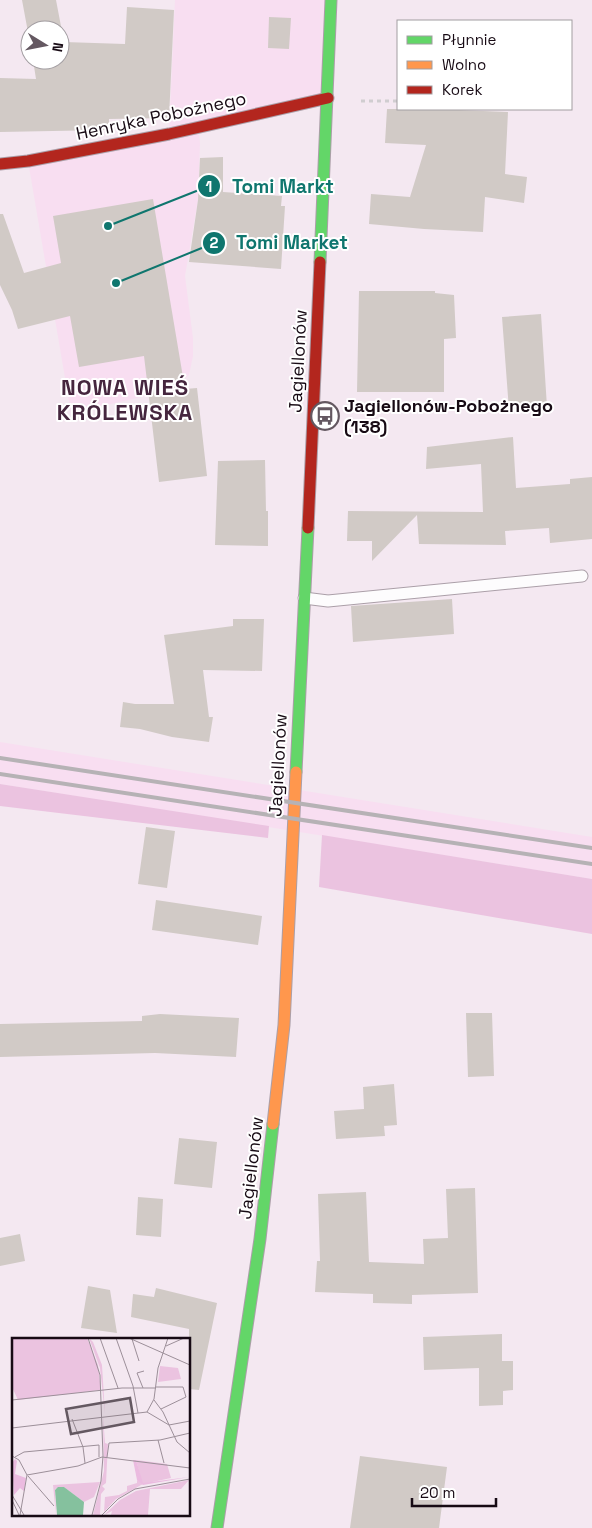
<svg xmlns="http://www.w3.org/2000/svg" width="592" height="1528" viewBox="0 0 592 1528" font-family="'Space Grotesk',sans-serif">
<rect width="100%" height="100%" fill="#f4e8f1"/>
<path fill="#f8def1" d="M175,0H331L328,98L198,128L200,143L198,200L185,276L193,338V356L189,375L172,390L71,413L28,161L169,134Z
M0,742L592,837V879L0,784Z"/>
<path fill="#ebc3e0" d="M0,784L269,826L268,838L0,806Z
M322,835L592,879V934L319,887Z"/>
<path fill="#d1cac6" d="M22,0H56L64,42L125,44L127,7L174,10L169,118L109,119V130H105L0,132V78L36,79L33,60H60V30H30V43Z
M269,17L291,18L289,49L268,48Z
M387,109H434L508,112L505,174L527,177L524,203L485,197L483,232L424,229L369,224L371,194L410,197L426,145L385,143Z
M223,157V192L282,196L281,206H285L281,269L189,262L198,200L200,158Z
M153,199L185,389L197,388L207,476L159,482L144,356L79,367L70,316L18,329L12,310L0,285V214H3L24,273L61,263L53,216Z
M359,291H435V293L454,295L456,338L444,339V392H357Z
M541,314L547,407L509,410L502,317Z
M513,437L516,488L570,484V479L592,477V539L550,543L549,528L505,531L506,545L419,544L417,515L372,561V541H347L348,511L483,512L481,464L426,469L427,447Z
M265,460L266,511H268V546L215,545L218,461Z
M452,599L454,634L353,642L351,606Z
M233,619H264L262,671L203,670L209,717H213L209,742L172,737L140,729L120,727L123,702L135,704H174L164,635L233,626Z
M146,827L175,831L167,888L138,884Z
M156,900L262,916L258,945L152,930Z
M466,1013H492L494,1076L468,1077Z
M160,1014L239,1018L236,1057L155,1053L0,1057V1024L142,1021V1016Z
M394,1084L397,1125L384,1126L385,1136L336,1139L334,1111L364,1109L363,1087Z
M179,1138L217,1142L212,1188L174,1184Z
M475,1188L478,1293L412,1295V1304L373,1303V1294L315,1292L317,1261H320L318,1194L366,1192L369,1262L424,1264L423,1239L448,1238L446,1189Z
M138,1197L163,1199L161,1237L136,1235Z
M20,1234L25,1261L0,1266V1238Z
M88,1286L110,1290L117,1333L81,1328Z
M156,1288L217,1303L199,1390L189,1389V1329L131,1317L133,1294L154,1297Z
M502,1334V1361H513V1390L503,1391V1405L479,1406V1368L424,1370L423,1337Z
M360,1456L447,1467L439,1528H350Z"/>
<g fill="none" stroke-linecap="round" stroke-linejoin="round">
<defs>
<path id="lane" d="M304,598L328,601L582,576"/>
<path id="fast" d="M320,262L331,0
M296,772L308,528
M217,1528L260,1239L273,1124"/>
<path id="slow" d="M273,1124L284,1025L296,772"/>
<path id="jam" d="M0,164L28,161L169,134L328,98
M308,528L320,262"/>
</defs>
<use href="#lane" stroke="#ab9fa8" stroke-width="13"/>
<use href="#fast" stroke="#ab9fa8" stroke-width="13"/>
<use href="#slow" stroke="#ab9fa8" stroke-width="13"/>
<use href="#jam" stroke="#ab9fa8" stroke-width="13"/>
<path stroke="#d0cdd0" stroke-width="3" stroke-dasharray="4 4" stroke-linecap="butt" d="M361,101H398"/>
<use href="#lane" stroke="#fdfcfd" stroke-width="11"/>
<use href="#fast" stroke="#63d668" stroke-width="11"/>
<use href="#slow" stroke="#ff974d" stroke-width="11"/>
<use href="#jam" stroke="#b3261e" stroke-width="11"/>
<path stroke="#b6b2b5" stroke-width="4" d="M0,758L592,848
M0,774L592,864"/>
</g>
<defs>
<symbol id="bus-ring" viewBox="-11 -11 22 22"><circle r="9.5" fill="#fff" stroke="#645861" stroke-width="1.5"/><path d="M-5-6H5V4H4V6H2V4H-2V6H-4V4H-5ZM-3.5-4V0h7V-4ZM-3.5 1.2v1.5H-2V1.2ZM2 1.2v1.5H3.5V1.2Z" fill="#645861"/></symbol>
</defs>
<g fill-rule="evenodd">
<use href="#bus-ring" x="309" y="400" width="32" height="32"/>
</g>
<g text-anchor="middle" stroke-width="4" stroke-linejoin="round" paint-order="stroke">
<g font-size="18" fill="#170a14" stroke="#fff">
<text transform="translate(161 116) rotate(-12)" y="6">Henryka Pobożnego</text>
<text transform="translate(298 361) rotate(-87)" y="6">Jagiellonów</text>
<text transform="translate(278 765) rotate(-87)" y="6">Jagiellonów</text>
<text transform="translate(251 1168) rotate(-83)" y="6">Jagiellonów</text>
</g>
<g font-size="18" font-weight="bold" fill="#170a14" stroke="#fff" text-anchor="start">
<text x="344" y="412">Jagiellonów-Pobożnego<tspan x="344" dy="21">(138)</tspan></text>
</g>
<g font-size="22" font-weight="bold" letter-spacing="1" fill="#45263e" stroke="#fff">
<text x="125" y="395">NOWA WIEŚ<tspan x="125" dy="25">KRÓLEWSKA</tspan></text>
</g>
</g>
<g transform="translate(12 1338)">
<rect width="178" height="178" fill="#f4e8f1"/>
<path d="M0,0H75L86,27L89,52L6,62L0,49ZM77,0L81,4L90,27L93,76L88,30ZM148,28L166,30L169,41L146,44ZM91,78L93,105L96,106L94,145L90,148L93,151L89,156L88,177H81L92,133ZM124,122L155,126L159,140L131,146L104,161L92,174L93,159L107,157L115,153V148L125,145V142L130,145ZM177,142L169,151H138L136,177H99L100,173L92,177L108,162L124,153ZM88,144L82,159L72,164L52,149L43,151L44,177L41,147Z" fill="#ebc3e0"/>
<path d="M3,121L5,123L3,136L14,140L12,153L8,150L2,157L0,125ZM121,122H124L131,145L177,139L131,147L125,142Z" fill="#ebbbe0"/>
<path d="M46,149H52L72,164L71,177H45L43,152Z" fill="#85c19e"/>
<path fill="none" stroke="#9c8f99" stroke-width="1" d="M76,0L88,37L91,118L89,143L80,177M88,0L106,50M104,0L121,48L126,75M117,0L178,27M120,1L127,23M154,8L172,0M144,49H171L174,59L149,71M131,50L125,35L132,33M0,62L110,50H144M142,62L151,74L165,104L178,115M135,74L157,87L178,83M60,81L71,109L73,125M0,90L135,74L142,61L146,30L156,0M146,102L152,125M0,118L7,122L15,137L8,177M3,119L12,114L87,107V119M95,119L97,105L148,102L178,95M15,137L66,128L90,119L178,130M16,138L42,168M0,157L12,177M0,162L7,177M90,177L106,161L123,151L178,141"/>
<path fill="#645861" fill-opacity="0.15" stroke="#645861" stroke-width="2.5" d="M118,60L122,84L59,96L54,71Z"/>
<rect width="178" height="178" fill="none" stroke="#170a14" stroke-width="2.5"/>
</g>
<path fill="none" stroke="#0f766e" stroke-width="2" d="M108 226L209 186M116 283L214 243"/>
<g fill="#0f766e" stroke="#fff" stroke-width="2">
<circle cx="108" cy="226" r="5"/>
<circle cx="116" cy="283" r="5"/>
<circle cx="209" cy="186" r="12"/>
<circle cx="214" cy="243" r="12"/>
</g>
<g font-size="15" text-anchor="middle" font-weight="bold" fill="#fff">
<text x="209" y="192">1</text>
<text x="214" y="248">2</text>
</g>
<g font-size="19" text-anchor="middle" font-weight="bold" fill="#0f766e" stroke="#fff" stroke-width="4" stroke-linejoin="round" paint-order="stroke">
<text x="283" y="193">Tomi Markt</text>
<text x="292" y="249">Tomi Market</text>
</g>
<rect x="397" y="20" width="175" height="90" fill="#ffffff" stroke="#a29da1"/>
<rect x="407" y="36" width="25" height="8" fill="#63d668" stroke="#a29da1"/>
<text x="442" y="45" font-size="15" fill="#170a14">Płynnie</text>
<rect x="407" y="61" width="25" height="8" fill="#ff974d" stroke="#a29da1"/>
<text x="442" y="70" font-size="15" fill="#170a14">Wolno</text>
<rect x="407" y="86" width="25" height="8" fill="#b3261e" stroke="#a29da1"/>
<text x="442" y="95" font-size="15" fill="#170a14">Korek</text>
<g transform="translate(45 45) rotate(100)"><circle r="24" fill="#ffffff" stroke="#a29da1"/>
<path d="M0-4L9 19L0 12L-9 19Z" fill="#645861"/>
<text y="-8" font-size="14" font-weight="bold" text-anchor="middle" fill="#170a14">N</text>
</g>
<path d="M412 1498v8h84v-8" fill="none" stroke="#170a14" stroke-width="2.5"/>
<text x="420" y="1498" font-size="15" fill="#170a14" stroke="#ffffff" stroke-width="4" paint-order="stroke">20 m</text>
</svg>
